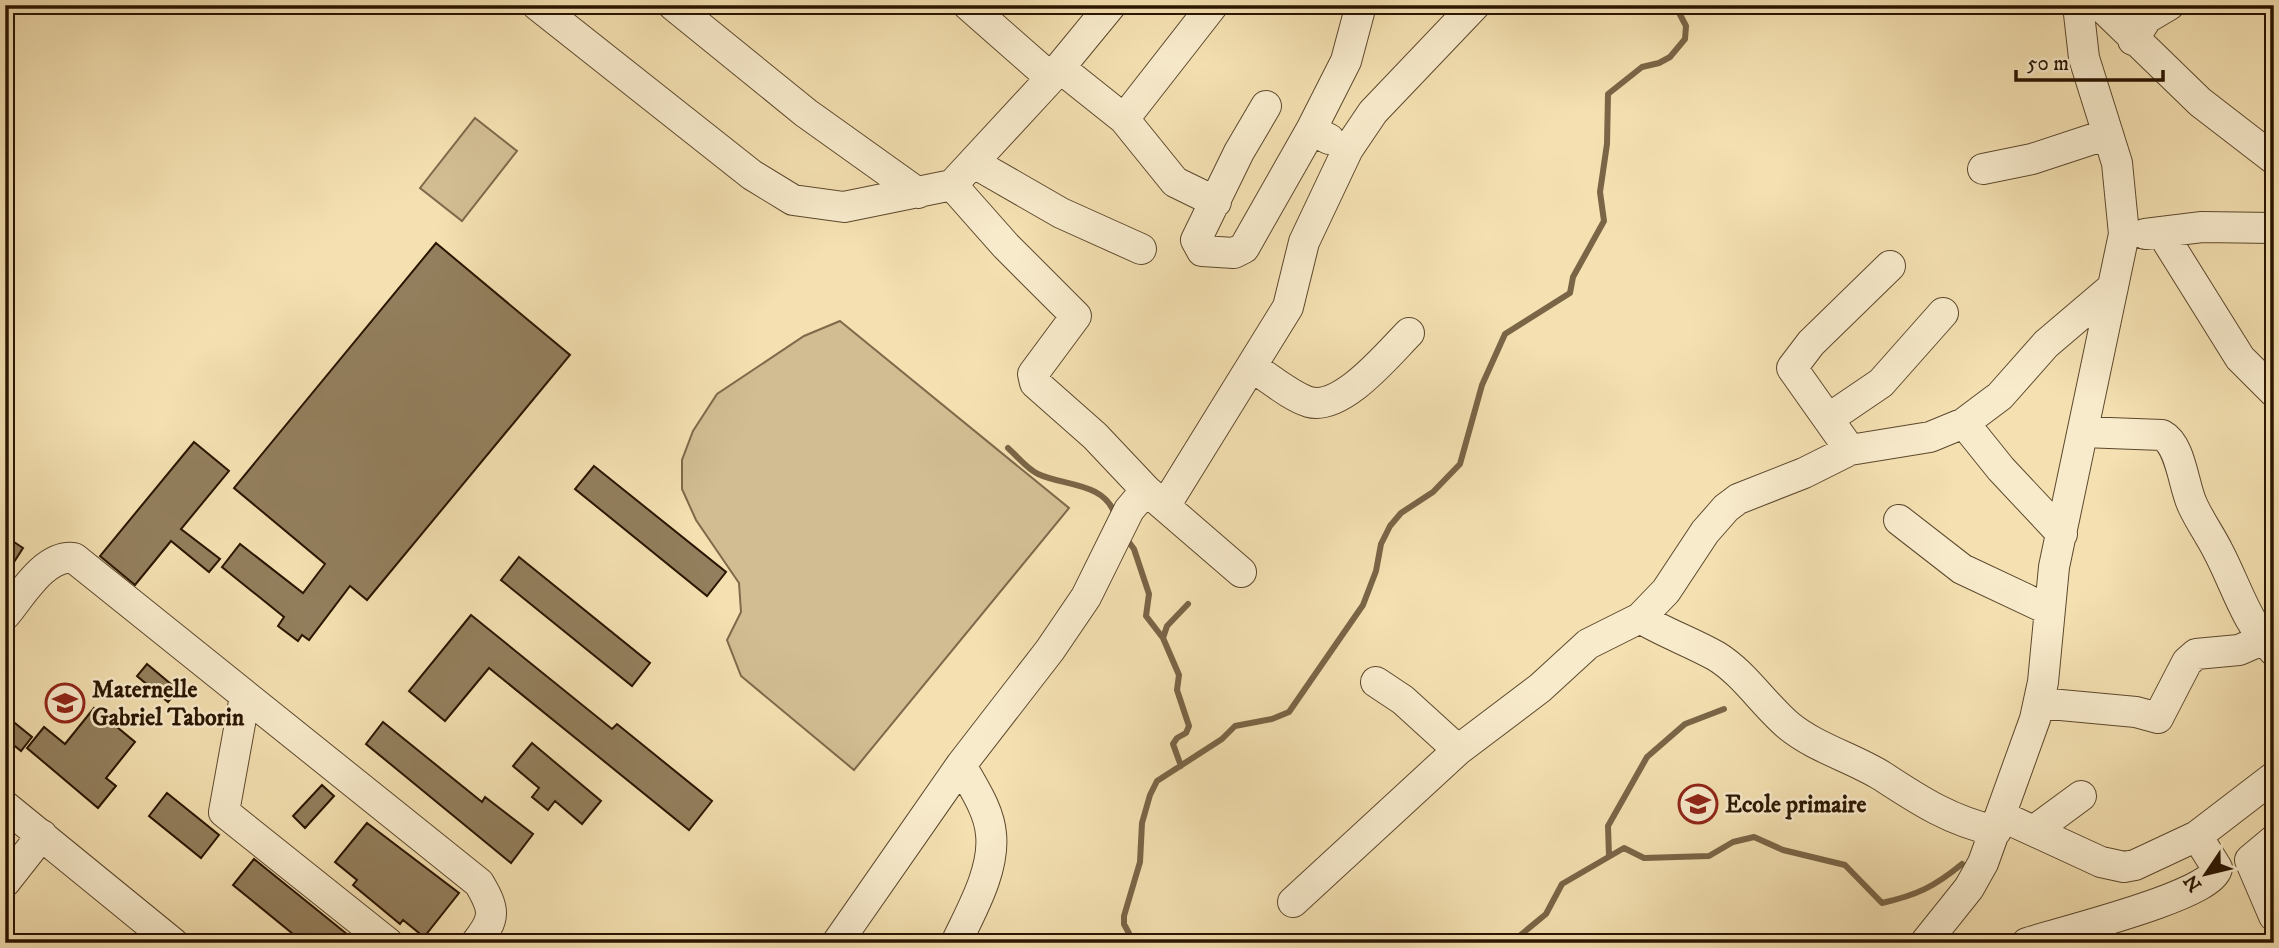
<svg xmlns="http://www.w3.org/2000/svg" width="2279" height="948" viewBox="0 0 2279 948" font-family="'IM FELL DW Pica',serif">
<rect width="100%" height="100%" fill="#f4e0b1"/>
<filter id="stains"><feTurbulence type="fractalNoise" baseFrequency=".00286" numOctaves="4"/><feColorMatrix values="0 0 0 0 .2 0 0 0 0 .09 0 0 0 0 .02 0 0 0 .5 -.17"/></filter>
<radialGradient id="worn" r=".72"><stop offset=".6" stop-color="#630" stop-opacity="0"/><stop offset="1" stop-color="#630" stop-opacity=".3"/></radialGradient>
<path fill="#d2bd93" stroke="#7e694a" stroke-width="2" d="M475,118L517,151L462,221L420,188Z
M840,321L1069,508L854,770L741,676L727,640L741,612L739,583L696,520L682,489V460L693,431L717,394L804,336Z"/>
<g fill="none" stroke-linecap="round" stroke-linejoin="round">
<path stroke="#7a6547" stroke-width="6" d="M1008,448C1017,456 1027,469 1038,474C1063,486 1105,482 1115,515
M1125,537L1134,549L1149,594L1146,616L1163,638
M1181,766L1173,744L1177,738L1186,733L1189,726L1177,690L1179,675L1163,638L1167,626L1188,604
M1609,856L1608,826L1647,757L1685,724L1724,709
M1134,943L1124,924V916L1140,862L1142,823L1150,795L1157,781L1222,739L1235,726L1272,719L1289,712L1363,605L1376,571L1381,544L1390,526L1401,513L1433,492L1460,464L1482,385L1505,334L1570,293L1573,277L1604,221L1600,192L1607,144L1608,94L1642,67L1659,63L1670,57L1685,39L1686,26L1675,5
M1511,943L1546,914L1562,884L1624,848L1644,858L1709,856L1733,842L1754,837L1783,850L1845,865L1882,903C1917,895 1934,887 1962,864"/>
</g>
<path fill="#937f5d" stroke="#2a1501" stroke-width="2" d="M436,243L570,355L367,600L350,586L309,640L302,635L298,641L278,626L284,617L222,567L240,544L303,593L325,564L234,488Z
M194,442L229,471L181,529L220,559L209,572L171,541L135,585L100,556Z
M594,466L726,572L707,596L575,489Z
M11,540L23,548L5,576V549Z
M519,557L650,663L632,686L501,580Z
M471,615L612,729L617,724L712,801L689,830L489,668L445,721L409,691Z
M147,664L178,690L168,702L137,676Z
M94,708L135,742L106,778L116,786L98,808L27,748L44,727L65,744Z
M5,715L32,737L21,751L5,738Z
M383,722L482,802L485,797L533,834L511,863L366,744Z
M532,743L601,801L582,824L555,801L548,810L532,797L539,788L513,766Z
M322,785L334,796L305,828L293,816Z
M167,793L219,835L201,858L149,816Z
M367,823L459,893L424,937L403,920L400,924L353,885L357,880L335,862Z
M254,859L358,943H304L233,885Z"/>
<g fill="none" stroke-linecap="round" stroke-linejoin="round">
<defs>
<path id="minor" d="M537,5L752,175L793,200L844,207L952,185L1051,78L1111,5
M673,5L806,113L918,193
M968,5L1051,78
M2100,5L2200,102L2274,159
M2133,40L2147,18L2169,5
M1060,68L1124,119L1175,182L1216,202
M1266,106L1239,152L1196,240L1202,251L1234,253L1244,248L1311,130
M1124,119L1213,5
M1329,139L1311,130L1346,61L1361,5
M974,163L1061,213L1141,249
M1983,169L2032,159L2108,134
M952,185L1006,246L1076,316L1033,374L1035,383L1095,436L1146,490L1241,572
M2162,233L2240,358L2274,392
M2145,234L2202,227L2274,228
M1253,368C1270,378 1290,396 1309,402C1342,411 1388,354 1409,333
M1828,419L1881,383L1943,313
M1964,423L2001,469L2062,534
M2083,432L2162,435C2181,445 2183,484 2192,504C2199,520 2210,535 2218,551C2236,585 2246,623 2274,651
M1850,450L1792,368L1811,343L1890,266
M1165,506L1288,307L1304,242L1348,149L1373,112L1475,5
M1899,520L1962,569L2049,610
M5,615C22,595 45,554 74,558L479,883C495,910 496,918 476,943
M1640,618C1665,633 1691,642 1716,656C1744,673 1764,705 1789,726C1816,748 1853,758 1882,776C1920,801 1951,821 1996,831
M245,696L224,812L388,943
M2039,703L2136,712L2158,718L2187,662L2196,654L2239,650L2262,640
M1458,750L1540,688L1588,644L1640,618L1666,591L1705,532L1726,508L1738,499L1804,473L1850,450L1930,437L1964,423L2000,396L2046,344L2113,287
M5,806L173,943
M2001,816L2101,862L2124,867L2135,865L2197,836L2274,777
M2035,830L2081,796
M2274,840L2250,860L2274,916
M5,882L42,835
M1293,902L1458,750L1403,700L1376,682
M837,943L961,765L1050,650L1086,597L1129,510L1146,490
M956,943C971,911 995,870 991,834C989,809 972,786 961,765
M1925,943L1969,888L1983,863L2035,719L2043,682L2054,567L2124,234L2117,163L2084,58L2078,5
M2027,943C2057,933 2215,895 2217,868L2197,836"/>
</defs>
<use href="#minor" stroke="#5c482d" stroke-width="32"/>
<use href="#minor" stroke="#f8ebcc" stroke-width="30"/>
</g>
<defs>
<symbol id="school-ring" viewBox="-11 -11 22 22"><circle r="9.5" fill="#f8ebcc" stroke="#8f2418" stroke-width="1.5"/><path d="M0-5L7-2L0 1L-7-2ZM-4 1L0 2.5L4 1V4Q0 6-4 4Z" fill="#8f2418"/></symbol>
</defs>
<g fill-rule="evenodd">
<use href="#school-ring" x="43" y="681" width="44" height="44"/>
<use href="#school-ring" x="1676" y="782" width="44" height="44"/>
</g>
<g text-anchor="middle" stroke-width="5" stroke-linejoin="round" paint-order="stroke">
<g font-size="24" font-weight="bold" fill="#2a1501" stroke="#f8ebcc" text-anchor="start">
<text x="92" y="697">Maternelle<tspan x="92" dy="28">Gabriel Taborin</tspan></text>
<text x="1725" y="812">Ecole primaire</text>
</g>
</g>
<rect width="2279" height="948" fill="none" stroke="#f4e0b1" stroke-width="28"/>
<rect x="7" y="7" width="2265" height="934" fill="none" stroke="#2a1501" stroke-width="3.5"/>
<rect x="14" y="14" width="2251" height="920" fill="none" stroke="#2a1501" stroke-width="2"/>
<g transform="translate(2206 874) rotate(235)" stroke="#f8ebcc" stroke-width="5" paint-order="stroke">
<path d="M0-5L12 26L0 18L-12 26Z" fill="#2a1501"/>
<text y="-10" font-size="19" font-weight="bold" text-anchor="middle" fill="#2a1501">N</text>
</g>
<path d="M2016 70v10h147v-10" fill="none" stroke="#2a1501" stroke-width="3.5"/>
<text x="2027" y="70" font-size="21" fill="#2a1501" stroke="#f8ebcc" stroke-width="5" paint-order="stroke">50 m</text>
<rect width="100%" height="100%" filter="url(#stains)"/>
<rect width="100%" height="100%" fill="url(#worn)"/>
</svg>
